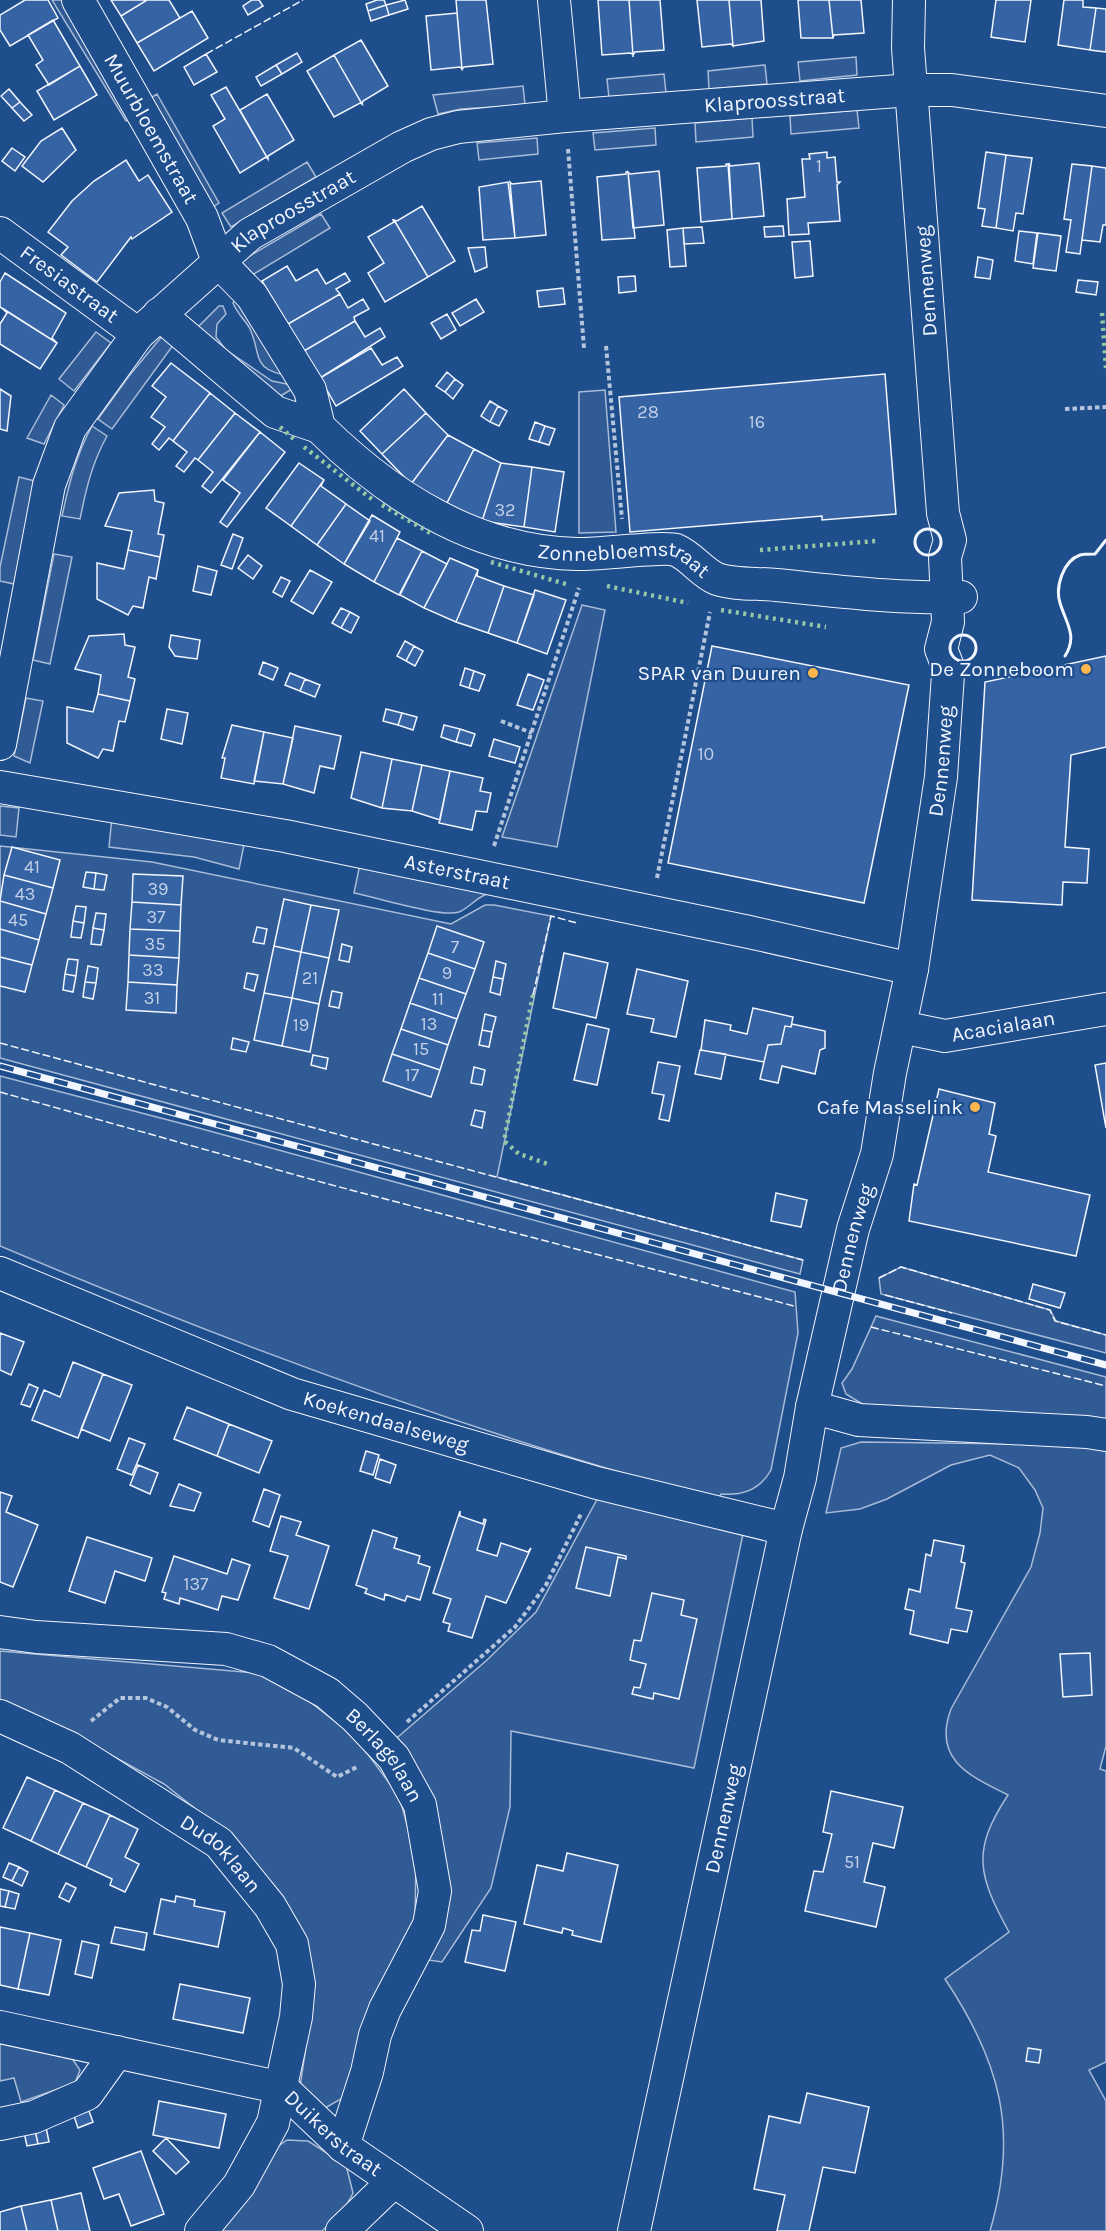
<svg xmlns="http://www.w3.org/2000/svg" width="1106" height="2231" viewBox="0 0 1106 2231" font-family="Karla,sans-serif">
<rect width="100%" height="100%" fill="#1f4e8c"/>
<path fill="#305b95" stroke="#a8bbd7" stroke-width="1.5" d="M52,0H63L132,117L126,121Z
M856,57L857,75L800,81L798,62Z
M765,65L767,84L709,89L708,71Z
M664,74L666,93L609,98L607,79Z
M523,86L525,105L461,109L438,114L433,95Z
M157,94L219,203L210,209L147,100Z
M857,110L859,128L791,134L790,116Z
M752,118L753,137L696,142L695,123Z
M655,128L656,145L595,150L593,133Z
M537,138L538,154L479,160L477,143Z
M307,162L316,177L231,227L222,213Z
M321,214L330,228L249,277L236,264Z
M237,296L291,376C249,370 263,355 249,327C244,319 237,313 233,303Z
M219,306H223L226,314L217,324L216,337L226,350L272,381L297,386L274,400L194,331Z
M96,332L111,343L74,391L59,379Z
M163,335L174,344L112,429L98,419L129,376Z
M605,390L616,532L579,533V392Z
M51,395L64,405L44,444L27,438Z
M92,426L107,436C92,463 86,489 80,519L62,516C69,484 76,455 92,426Z
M19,477L35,481L14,584L0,581V567Z
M54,554L72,557L50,664L33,660Z
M582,605L605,610L557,847L502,837Z
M26,698L43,701L30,763L14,756Z
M0,806L19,808L16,837L0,835Z
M112,817L245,840L239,869L194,857L109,847Z
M0,846L152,862L451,924L485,905H494L551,916L497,1177L803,1260L800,1274L0,1058Z
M360,864L490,893C477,896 471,907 459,912C442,918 375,897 354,893Z
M0,1076L195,1127L795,1292L798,1333L771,1470C760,1490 743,1496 721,1494L718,1500C473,1434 234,1345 0,1246Z
M901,1267L1050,1310L1056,1321L1106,1335V1353L881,1294L879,1278Z
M876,1316L1106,1377V1426L875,1412L846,1394L842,1383L852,1369Z
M861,1442L1106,1445V1746L1100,1769L1106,1771V2062L1089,2070L1106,2101V2231H990C1019,2132 1001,2063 945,1979L1009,1932C978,1875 971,1851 1008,1795C970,1776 932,1760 951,1709L1031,1567L1040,1533L1043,1508L1035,1490L1019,1468L990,1455L951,1465L887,1499L860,1509L826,1513L841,1448Z
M601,1492L744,1529L694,1768L511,1731L510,1807L491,1888L442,1962L428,1960L441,1926L391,1743L487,1660L536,1612Z
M0,1651L257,1673L305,1698L355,1737L399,1796L416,1857L415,1919L350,2091L341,2099L325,2108L300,2087L310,2019L227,1834L164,1784L87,1742L0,1702Z
M0,2042L71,2057L80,2070L75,2083L21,2102L14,2078L0,2081Z
M287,2140L308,2141L346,2165L353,2193L344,2210L322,2231H218L270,2152Z"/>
<path fill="#3563a3" stroke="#f2f6ff" stroke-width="1.5" d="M25,0H48L58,18L10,46L0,30V15Z
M111,0H147L121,16Z
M147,0H169L180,18L137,43L121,16Z
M252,0H259L263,6L248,15L243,6Z
M377,0H384L386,5L368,11L366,4Z
M405,0L408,9L389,15L386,5Z
M456,0H486L493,64L464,67L462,69Z
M598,0H629L633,55L631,53L602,55Z
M629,0H660L664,50L635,52L633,55Z
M697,0H729L733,46L731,44L702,47Z
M729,0H761L764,41L733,46Z
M798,0H829L833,38H801Z
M829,0H861L864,33L834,35L833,38Z
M996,0H1031L1025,42L991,37Z
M1064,0H1083V7L1096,8L1090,50L1058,45Z
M386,5L389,15L371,21L368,11Z
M1096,8L1106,9V52L1090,50Z
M192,11L208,38L154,71L137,43Z
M457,13L462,69L460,67L431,70L426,16Z
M53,20L80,66L49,85L36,65L43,60L28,35Z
M361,40L388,86L363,101L362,104L334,55Z
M297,53L302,62L282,74L276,65Z
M206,54L217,72L194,85L184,67Z
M334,55L362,104L360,103L334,117L307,71Z
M276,65L282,74L261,86L256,77Z
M80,66L97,95L54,120L37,91Z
M226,87L268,159L266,157L240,173L213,126L225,119L211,95Z
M9,89L20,102L12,108L1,96Z
M267,94L294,140L268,156V159L240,110Z
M20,102L32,115L24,121L12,108Z
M62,128L76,150L43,182L22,166L41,141Z
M12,148L25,157L15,171L2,161Z
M827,152V158L835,157L837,182H840L837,185L840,221L808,223L809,234L789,235L787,199L805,197L802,159H810L809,154Z
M986,152L1006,155L996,228L982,226L985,209L978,208Z
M1006,155L1032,158L1023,214L1016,213L1013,231L996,228Z
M126,160L139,181L148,175L172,212L132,239L131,237L97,282L61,255L68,247L48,232L72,201L94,181Z
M729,163L730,166L759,163L764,216L732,219Z
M726,164H728L732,219L701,222L697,168L726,166Z
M1072,164L1092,166L1080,254L1066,252L1071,220L1064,219Z
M1092,166L1106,168V225H1103L1100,242L1082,240Z
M659,171L664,225L633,228L628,172L630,174Z
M626,172H628L635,238L602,240L597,177L626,174Z
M541,181L546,235L515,238L510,182L512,184Z
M508,182L515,238L483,240L479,187Z
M422,206L455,261L428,277L394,220L397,221Z
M393,220H394L428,277L385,302L368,273L384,263L368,237L394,222Z
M783,226L784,236L765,237L764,227Z
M702,227L704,243L684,244L683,228Z
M683,228L686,266L670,267L667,230Z
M1019,231L1037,233L1033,264L1015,261Z
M1038,233L1061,236L1056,271L1033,268Z
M810,241L813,276L795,278L792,242Z
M485,247L487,267L475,272L468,248Z
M978,257L993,260L990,279L975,277Z
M287,266L296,281L317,269L326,284L345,273L350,281L336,289L340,294L288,324L262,281Z
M5,273L66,313L52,338L57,343L0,307V282Z
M635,276L636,291L619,293L618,277Z
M1078,280L1098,282L1096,295L1076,292Z
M563,288L565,304L539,307L537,291Z
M340,294L348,308L363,299L369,309L354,317L355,321L304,351L288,324Z
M476,299L484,312L460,326L452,313Z
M2,308L57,343L40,369L0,344V324L7,313Z
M447,314L456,330L441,339L431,323Z
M355,321L365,337L380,328L385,337L320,378L304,351Z
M371,348L382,365L397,357L403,366L336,406L320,378Z
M171,363L210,393L173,441L169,438L159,450L152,444L165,427L151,417L166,397L152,386Z
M447,372L455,379L445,392L436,386Z
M885,374L896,514L822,520V516L630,532L619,397Z
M455,379L463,385L453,399L445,392Z
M0,389L11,396L7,431L0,429Z
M404,389L426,413L382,454L360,431Z
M210,393L235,413L198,460L195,458L184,472L176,466L187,452L173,441Z
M490,401L498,406L490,422L481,416Z
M498,406L507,411L499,426L490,422Z
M235,413L260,432L211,493L202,486L213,472L198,460Z
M426,413L448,435L411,484L382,454Z
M535,422L545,426L539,442L529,439Z
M545,426L555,429L549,445L539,442Z
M260,432L285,452L227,527L220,522L240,493L223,480Z
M448,435L474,449L447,503L411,484Z
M474,449L501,463L482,521L447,503Z
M299,463L324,480L291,526L266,508Z
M501,463L532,467L524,527L482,521Z
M532,467L564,472L555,532L524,527Z
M324,480L321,486L346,504L317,545L291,526Z
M154,490L155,501L164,503L158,534L164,535L160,557L128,550L132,531L105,526L119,493Z
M346,504L370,521L344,564L317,545Z
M372,515L400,532L374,582L344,564Z
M233,534L243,538L232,569L221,565Z
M397,538L422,551L399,595L374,582Z
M128,550L160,557L156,579L149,577L143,608L133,606L128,615L97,599V563L124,569Z
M422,551L447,564L424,608L400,595Z
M248,555L262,566L253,579L238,568Z
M450,558L478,570L456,622L424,608Z
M198,566L217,571L211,595L193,591Z
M310,570L332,582L313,614L291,601Z
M478,570L477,576L504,586L488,633L456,622Z
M281,577L290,581L282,597L273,592Z
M504,586L534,595L517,643L488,633Z
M535,590L566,600L547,654L517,643Z
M341,608L350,612L341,628L332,623Z
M350,612L359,617L351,633L341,628Z
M124,634L125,645L135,647L128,677L135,679L130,701L98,694L101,675L75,669L89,636Z
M171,635L200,640L197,659L175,656L169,647Z
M405,641L414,646L406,661L397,656Z
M414,646L423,651L415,666L406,661Z
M712,646L909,685L864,903L668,863Z
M1106,656V747L1071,755L1065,847L1089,849L1087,883L1063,882L1062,905L972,900L985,682Z
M263,662L278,668L273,680L259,674Z
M465,668L474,671L469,688L460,685Z
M474,671L485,675L479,691L469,688Z
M290,673L305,679L300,691L285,685Z
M528,674L544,680L533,710L517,705Z
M305,679L320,685L315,697L300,691Z
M98,694L130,701L125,722L119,721L113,751L103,749L98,758L67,743V707L93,712Z
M167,709L188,713L182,744L161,739Z
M386,709L402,713L398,725L383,721Z
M402,713L417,717L413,730L398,725Z
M232,725L264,732L254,784L221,778L225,758H222Z
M444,725L460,729L456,742L441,737Z
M295,726L341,736L334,769L320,766L314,793L283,784Z
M460,729L475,734L471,746L456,742Z
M264,732L293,738L283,784L254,781Z
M494,739L520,747L515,763L489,756Z
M361,752L392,759L382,808L351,798Z
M392,759L422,765L412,811L382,808Z
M422,765L450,771L440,820L412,811Z
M450,771L483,778L480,791L491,793L487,812L476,811L472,830L439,823Z
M12,847L60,860L53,888L4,875Z
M86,872L96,873L94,889L83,887Z
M96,873L107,875L104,890L94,889Z
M133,874L183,876L181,905L132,902Z
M4,875L53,888L46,914L0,901Z
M284,899L311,905L301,952L274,946Z
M0,901L46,914L39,940L0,929Z
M132,902L181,905L180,931L130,929Z
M311,905L339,910L329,958L301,952Z
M76,906L86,907L84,923L73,921Z
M96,913L106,914L104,930L93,928Z
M73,921L84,923L81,938L71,937Z
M437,926L484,942L475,969L428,953Z
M257,927L267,929L264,944L253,942Z
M93,928L104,930L101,945L91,944Z
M0,929L39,940L32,965L0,957Z
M130,929L180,931L179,958L129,955Z
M342,944L352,947L349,962L339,960Z
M274,946L301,952L292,998L264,993Z
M301,952L329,958L319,1004L292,998Z
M428,953L475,969L466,994L419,978Z
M564,953L608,963L596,1018L553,1008Z
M129,955L179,958L177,985L128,982Z
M0,957L32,965L25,992L0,986Z
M68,959L78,960L76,976L65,974Z
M496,961L506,964L503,979L493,977Z
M88,966L98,968L96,983L85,982Z
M637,969L688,981L676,1037L651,1032L654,1019L627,1014Z
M247,973L258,975L254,991L244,988Z
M65,974L76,976L73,992L63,990Z
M493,977L503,979L500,995L490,992Z
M419,978L466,994L457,1019L410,1003Z
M85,982L96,983L93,999L83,997Z
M128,982L177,985L176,1013L126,1010Z
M332,991L342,993L339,1008L329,1006Z
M264,993L292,998L282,1046L254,1040Z
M292,998L319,1004L310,1052L282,1046Z
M410,1003L457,1019L448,1045L401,1029Z
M753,1008L793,1017L791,1027L785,1026L781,1044L768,1045L764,1062L701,1050L705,1020L731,1025L730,1030L747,1034Z
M485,1014L496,1017L492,1032L482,1030Z
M587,1024L609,1029L597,1085L574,1080Z
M792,1024L825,1031V1048L820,1050L815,1074L782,1066L778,1083L760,1079L768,1045L781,1044L785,1026L791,1027Z
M401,1029L448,1045L440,1070L392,1054Z
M482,1030L492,1032L489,1047L479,1045Z
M233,1038L249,1042L246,1052L231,1049Z
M700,1050L726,1054L721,1079L695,1074Z
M392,1054L440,1070L431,1097L383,1081Z
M313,1055L328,1058L326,1069L311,1065Z
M658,1062L680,1066L669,1121L659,1119L664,1095L652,1093Z
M1106,1063V1128L1095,1065Z
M474,1067L485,1070L482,1085L471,1083Z
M939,1089L995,1103L989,1134L996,1136L988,1172L1090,1195L1076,1256L909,1221L914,1184L917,1185Z
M475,1110L485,1112L482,1128L471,1125Z
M776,1193L807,1200L801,1227L771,1221Z
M1033,1284L1065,1293L1060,1308L1029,1299Z
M0,1333L24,1342L11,1375L0,1370Z
M73,1362L103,1374L78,1438L32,1420L44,1390L60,1397Z
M103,1374L132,1385L110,1441L81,1429Z
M29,1384L38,1388L30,1407L21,1404Z
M187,1407L229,1424L217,1456L174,1439Z
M229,1424L272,1441L259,1473L217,1456Z
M129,1438L145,1444L132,1475L117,1469Z
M366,1451L379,1455L373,1475L360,1471Z
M380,1459L396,1465L390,1483L375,1478Z
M138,1465L158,1473L150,1494L130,1485Z
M179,1484L201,1493L194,1511L170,1506Z
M264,1489L280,1495L269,1527L253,1521Z
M0,1492L12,1496L6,1512L38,1525L13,1587L0,1582Z
M460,1511V1516L483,1524L484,1519L486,1520L477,1550L497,1556L501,1543L528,1552L531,1548L506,1603L486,1596L472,1638L448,1631L450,1624L443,1622L451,1599L433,1593Z
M281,1516L301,1522L296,1535L329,1546L309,1609L274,1598L288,1556L270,1551Z
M373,1530L397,1538L394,1548L420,1556L418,1563L430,1567L420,1600L407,1596L405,1601L385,1594L384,1600L365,1593L367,1589L356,1585Z
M87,1537L152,1558L145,1581L115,1571L105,1603L69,1591Z
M934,1540L964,1546L961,1562L965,1563L956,1608L972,1611L967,1632L951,1629L948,1643L910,1634L914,1611L905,1609L909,1589L920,1592L926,1554L931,1556Z
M586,1547L626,1556V1559L618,1557L610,1596L576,1588Z
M174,1556L227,1574L232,1559L250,1565L238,1600L222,1596L218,1610L180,1598L179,1604L164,1599L166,1593L162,1592Z
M652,1593L684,1600L681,1615L697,1619L679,1699L654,1693L653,1699L632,1694L634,1687L640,1688L646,1664L630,1660L634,1640L641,1641Z
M1090,1653L1092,1695L1063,1697L1060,1654Z
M27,1777L55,1790L31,1841L3,1828Z
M55,1790L83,1803L58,1854L31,1841Z
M831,1791L903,1807L894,1848L873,1843L864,1882L885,1887L876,1927L805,1911L814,1871L823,1872L832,1834L823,1832Z
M83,1803L110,1815L86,1867L58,1854Z
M110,1815L138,1829L125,1857L139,1864L125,1892L110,1885L112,1879L86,1867Z
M567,1853L618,1865L601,1942L572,1935L573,1931L563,1928L562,1933L524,1924L537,1865L563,1871Z
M9,1863L19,1867L12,1881L3,1877Z
M19,1867L28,1872L22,1886L12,1881Z
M66,1883L76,1888L69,1902L59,1897Z
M0,1889L9,1891L5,1907L0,1906Z
M9,1891L19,1894L15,1909L5,1907Z
M176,1896L195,1900L194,1906L225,1912L218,1947L154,1934L161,1899L175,1902Z
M483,1915L516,1922L505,1971L465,1962L472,1930L480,1931Z
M0,1927L30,1933L18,1989L0,1985Z
M115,1927L147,1933L144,1950L111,1943Z
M30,1933L61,1940L49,1995L18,1989Z
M82,1941L99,1945L92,1978L75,1974Z
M180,1984L250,1998L243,2033L173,2019Z
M1028,2048L1041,2050L1039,2063L1026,2061Z
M807,2093L869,2107L855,2173L823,2167L809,2231H777L785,2195L754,2189L769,2116L800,2123Z
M159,2101L226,2114L219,2148L153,2135Z
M89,2111L93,2122L78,2128L74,2116Z
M46,2127L49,2142L38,2144L35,2130Z
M35,2130L38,2144L27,2146L24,2132Z
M166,2138L189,2162L176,2174L153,2151Z
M141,2151L164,2214L131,2226L119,2194L104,2199L93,2168Z
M81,2193L90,2231H58L51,2200Z
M51,2200L58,2231H27L21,2206Z
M21,2206L27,2231H0V2212Z"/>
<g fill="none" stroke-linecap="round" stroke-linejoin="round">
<defs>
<g id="street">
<path id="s1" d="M78,0L202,218L218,261L252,296L310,390L319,427L275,412L159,314"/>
<path d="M554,0L565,116"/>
<path id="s2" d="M0,233L138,334"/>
<path id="s3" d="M319,427C389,496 475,552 577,554C595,555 664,546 676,550C691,556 702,573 717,579C734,585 758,583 776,585C838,591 898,599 961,597"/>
<path id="s4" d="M0,744L49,485L70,428L138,334L250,234L402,147L431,134L458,127L565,116L911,90H952L1106,111"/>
<path id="s5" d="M0,787L285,836L749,932L912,969"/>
<path id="s6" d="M901,1027L945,1036L1106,1009"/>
<path id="s7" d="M0,1273L292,1394L597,1483L786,1529"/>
<path d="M812,1407L859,1420L1087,1432L1106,1435"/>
<path id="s8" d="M0,1632L36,1637L226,1649L268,1661L327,1693L355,1717L394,1758L420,1805L435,1891L429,1925L385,2009L375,2035L367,2072L343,2146"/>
<path id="s9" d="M0,1716L70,1748L219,1843L270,1906L292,1944L299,1984L296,2017L273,2123L239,2185L201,2231"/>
<path id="s10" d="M0,2027L282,2088L343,2146L467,2231"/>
<path d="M0,2124L34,2117L87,2094L117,2052"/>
<path d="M342,2231L394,2181"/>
<path id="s11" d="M634,2231L786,1529L800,1478L812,1407L853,1229L877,1154L890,1073L912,969L941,777L948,674V667L941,649L948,622L945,557L950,540L943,513L908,48L909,0"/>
</g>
</defs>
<use href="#street" stroke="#f2f6ff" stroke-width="34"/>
<path stroke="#b3c4dc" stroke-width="4" stroke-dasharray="4.5 3" stroke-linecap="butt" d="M568,149L584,348
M606,346L622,519
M1065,409L1106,407
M501,721L532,733
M494,846L579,588
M657,878L710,612
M91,1721L120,1698H146L167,1707L195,1730L218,1740L294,1748L337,1777L357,1767
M407,1722L515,1627L546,1585L582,1512"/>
<use href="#street" stroke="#1f4e8c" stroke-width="32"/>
<defs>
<path id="rail" d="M0,1066L1106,1365"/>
</defs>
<use href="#rail" stroke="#f2f6ff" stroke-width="7"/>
<use href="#rail" stroke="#1f4e8c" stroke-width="4.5" stroke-dasharray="14" stroke-linecap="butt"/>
<path stroke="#97c8a6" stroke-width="4.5" stroke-dasharray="3 4.5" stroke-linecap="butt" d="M1102,313L1106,368
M280,427L294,439
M304,447L373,500
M382,505L434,535
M760,550L876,541
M491,562L569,585
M607,586L688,603
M721,610L826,627
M533,995L504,1141L519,1154L548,1164"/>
<path stroke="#f2f6ff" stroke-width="1.5" stroke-dasharray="8 3" stroke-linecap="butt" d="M206,54L303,0
M533,995L551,916L577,923
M0,1043L803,1260
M0,1092L328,1184L794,1306
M879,1278L901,1267L1050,1310L1055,1321L1106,1335
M885,1295L952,1313
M871,1327L1106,1386"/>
<path stroke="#f2f6ff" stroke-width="3" d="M915 542a13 13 0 1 1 26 0a13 13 0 1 1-26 0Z
M950 648a13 13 0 1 1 26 0a13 13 0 1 1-26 0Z
M1065,656C1078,636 1066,623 1060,603C1055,587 1063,561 1080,555C1084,554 1090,554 1095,554L1106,540"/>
</g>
<g fill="#ffb74d" stroke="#1f4e8c" stroke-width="2">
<circle cx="1086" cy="669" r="6"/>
<circle cx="813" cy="673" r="6"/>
<circle cx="975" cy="1107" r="6"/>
</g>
<g text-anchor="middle" stroke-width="4.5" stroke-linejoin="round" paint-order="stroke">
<g font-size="18" fill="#c3d1e8">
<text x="819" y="172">1</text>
<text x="648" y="418">28</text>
<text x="757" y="428">16</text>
<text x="505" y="516">32</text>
<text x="377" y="542">41</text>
<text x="706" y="760">10</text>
<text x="32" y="873">41</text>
<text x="158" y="895">39</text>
<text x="25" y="900">43</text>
<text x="156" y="923">37</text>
<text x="18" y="926">45</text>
<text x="155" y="950">35</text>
<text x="455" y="953">7</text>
<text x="153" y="976">33</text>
<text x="447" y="979">9</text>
<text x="310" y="984">21</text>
<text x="152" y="1004">31</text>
<text x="438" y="1005">11</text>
<text x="429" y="1030">13</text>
<text x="301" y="1031">19</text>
<text x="421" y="1055">15</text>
<text x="412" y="1081">17</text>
<text x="196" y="1590">137</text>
<text x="852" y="1868">51</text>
</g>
<g font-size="21" fill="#f2f6ff" stroke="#1f4e8c">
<text dy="7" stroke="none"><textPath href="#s4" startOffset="1143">Klaproosstraat</textPath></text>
<text dy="7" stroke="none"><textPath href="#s1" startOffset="148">Muurbloemstraat</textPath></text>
<text dy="7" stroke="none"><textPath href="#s4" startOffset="639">Klaproosstraat</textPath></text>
<text transform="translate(926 281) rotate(-94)" y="7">Dennenweg</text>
<text dy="7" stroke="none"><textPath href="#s2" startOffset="86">Fresiastraat</textPath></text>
<text dy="7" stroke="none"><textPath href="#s3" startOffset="344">Zonnebloemstraat</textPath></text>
<text dy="7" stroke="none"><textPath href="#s11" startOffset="1503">Dennenweg</textPath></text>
<text dy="7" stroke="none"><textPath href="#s5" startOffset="465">Asterstraat</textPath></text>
<text dy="7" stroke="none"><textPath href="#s6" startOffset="104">Acacialaan</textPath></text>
<text dy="7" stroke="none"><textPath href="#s11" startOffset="1017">Dennenweg</textPath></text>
<text dy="7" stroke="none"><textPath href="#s7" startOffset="414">Koekendaalseweg</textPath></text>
<text dy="7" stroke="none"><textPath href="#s8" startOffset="423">Berlagelaan</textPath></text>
<text dy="7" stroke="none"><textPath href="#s11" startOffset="422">Dennenweg</textPath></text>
<text dy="7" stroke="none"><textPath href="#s9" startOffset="262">Dudoklaan</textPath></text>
<text dy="7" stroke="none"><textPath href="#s10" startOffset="357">Duikerstraat</textPath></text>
</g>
<g font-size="21" fill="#f2f6ff" stroke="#1f4e8c" text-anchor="end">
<text x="1074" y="676">De Zonneboom</text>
<text x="801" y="680">SPAR van Duuren</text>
<text x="963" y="1114">Cafe Masselink</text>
</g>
</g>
</svg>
